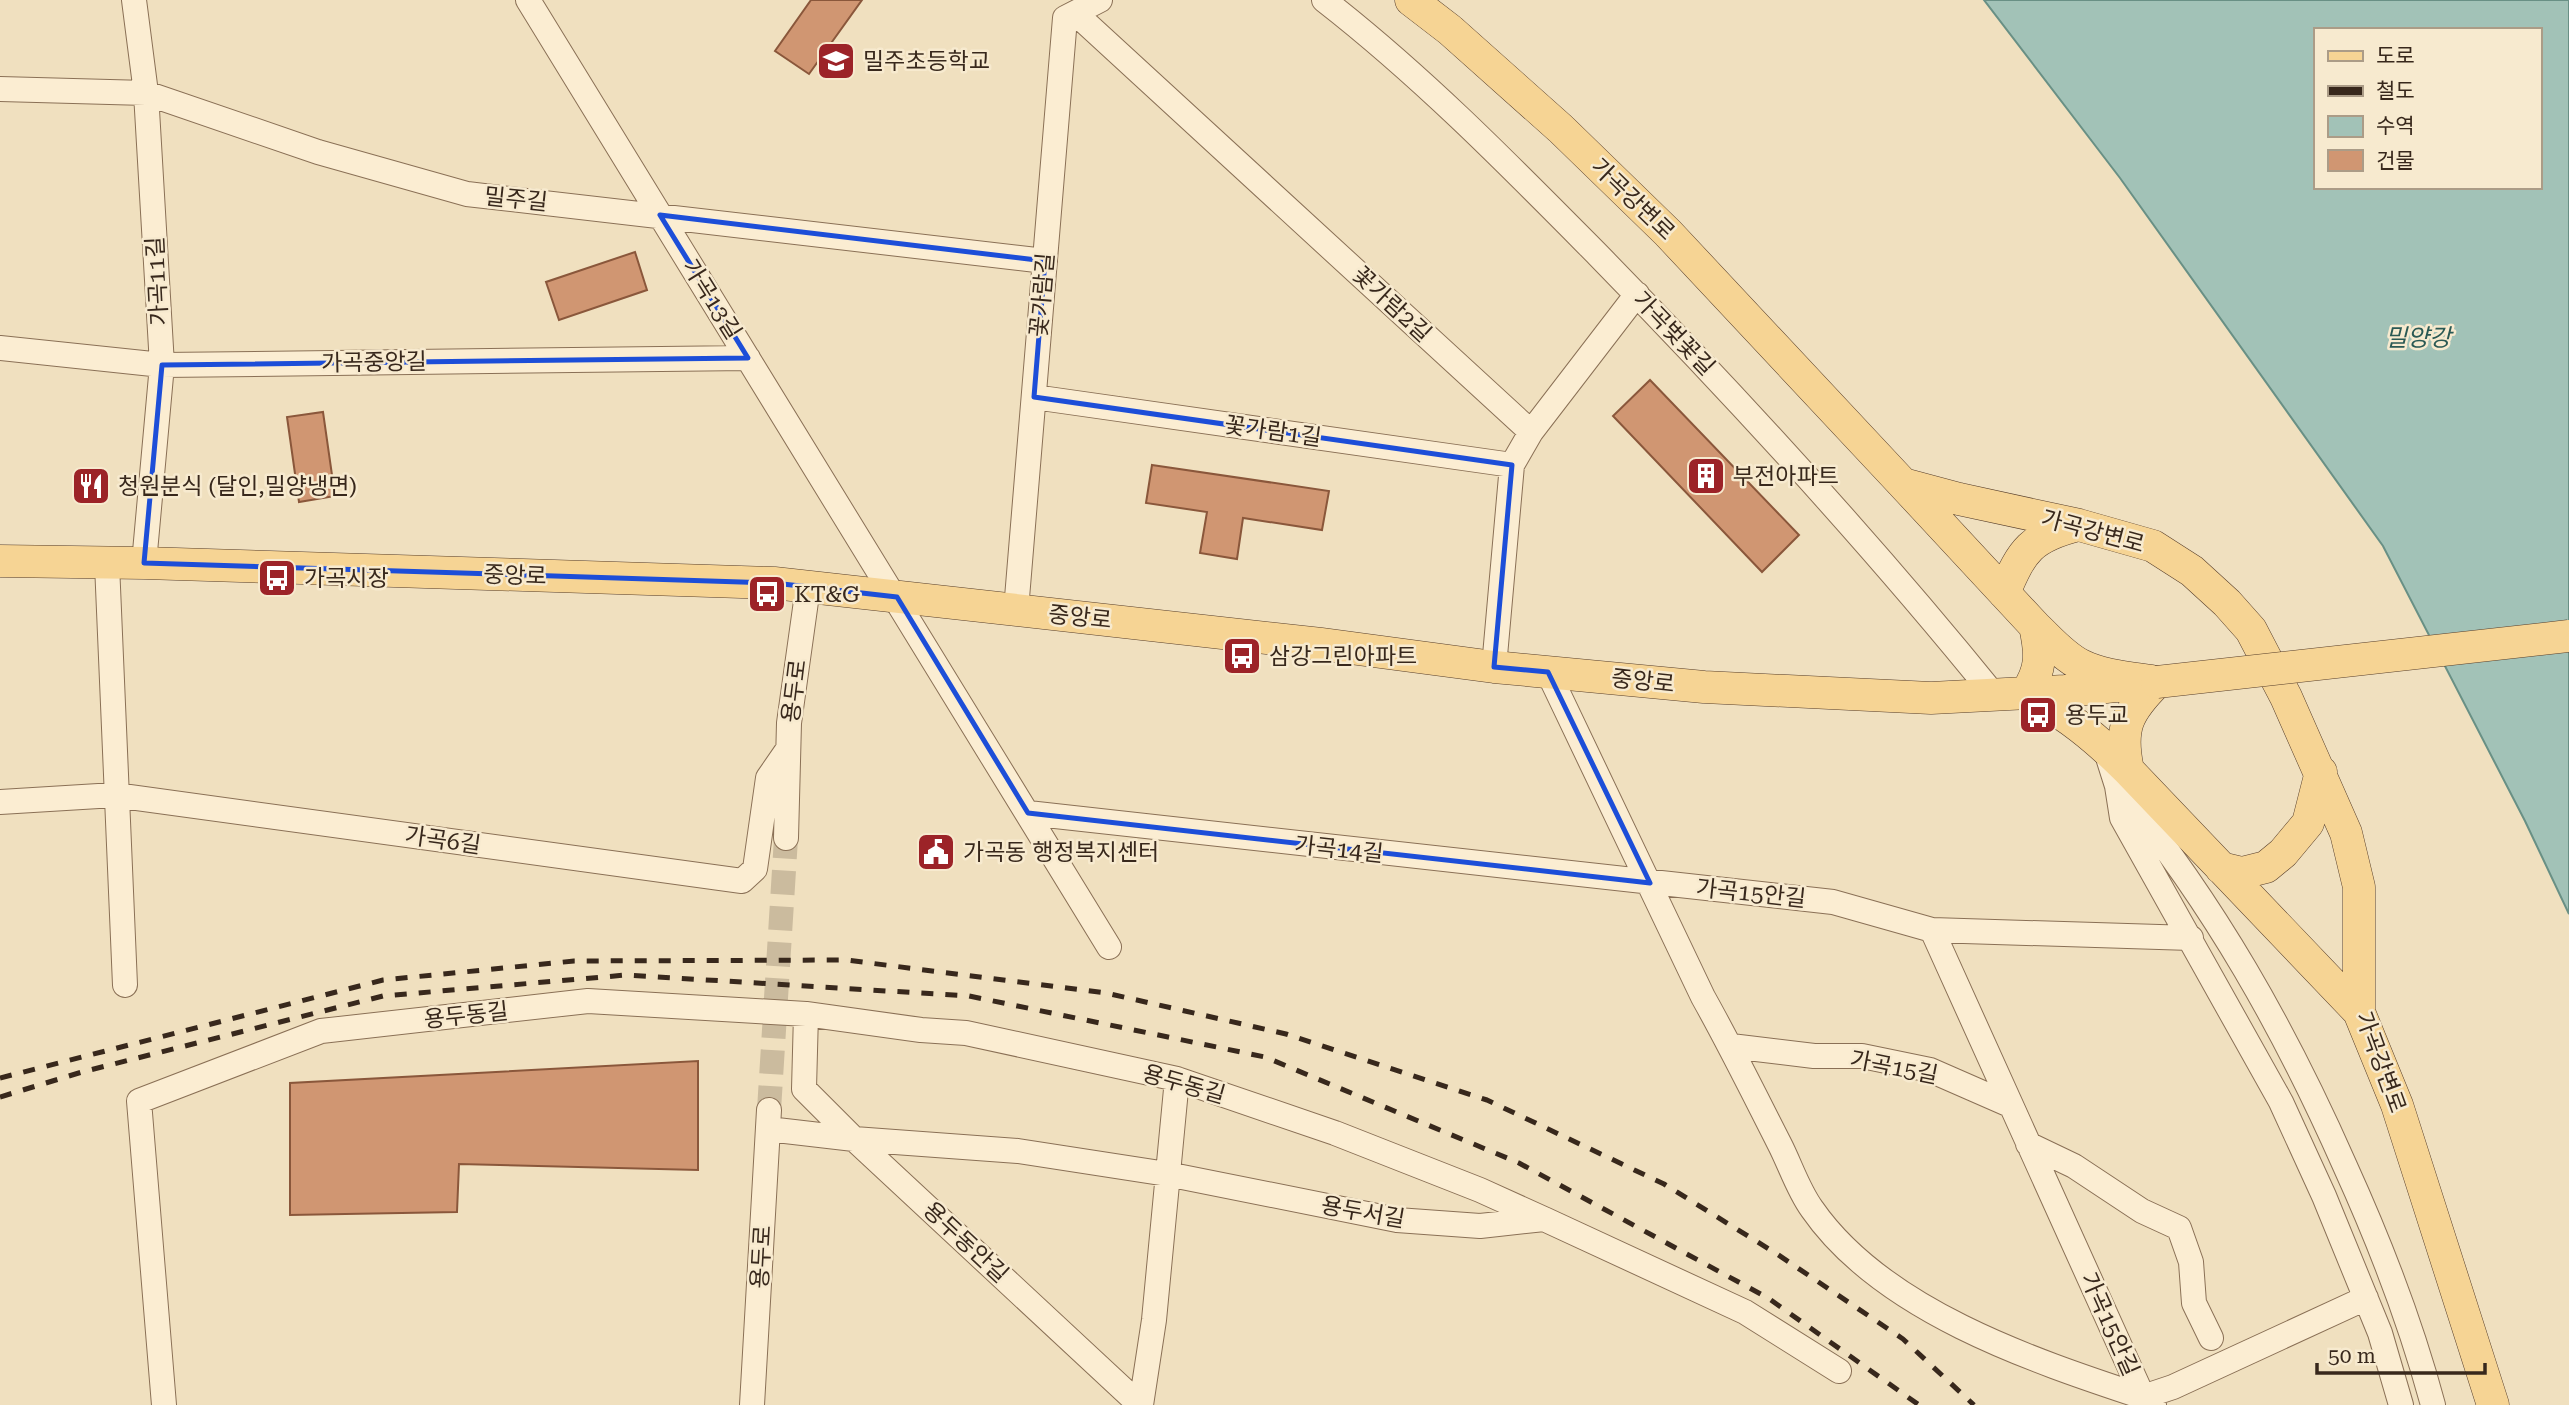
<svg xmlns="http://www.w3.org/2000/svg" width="2569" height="1405" viewBox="0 0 2569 1405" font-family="'Roboto Serif','Noto Sans KR',serif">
<rect width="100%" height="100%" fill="#f0e0bf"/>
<path fill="#a2c2b7" stroke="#699085" stroke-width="2" fill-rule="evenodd" d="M1984,0H2569V914L2525,821L2383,546L2120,178ZM2315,30H2539V187H2315Z"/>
<path fill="#d09672" stroke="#8a573b" stroke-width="2" d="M811,0H862L809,74L775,51Z
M635,252L647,290L559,320L546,282Z
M1650,380L1799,535L1762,572L1613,416Z
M323,412L335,496L299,502L287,417Z
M1152,465L1329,491L1322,530L1243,518L1237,559L1200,553L1207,512L1146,503Z
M698,1061V1170L459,1164L457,1212L290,1215V1083Z"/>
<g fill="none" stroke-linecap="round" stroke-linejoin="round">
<path stroke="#cbbb9e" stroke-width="24" stroke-dasharray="24 12" stroke-linecap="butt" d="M769,1110L786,838"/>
<defs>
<path id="minor" d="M134,0L146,93L162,365L144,563
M528,0L1109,947
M1324,0C1423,77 1510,166 1598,255C1736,396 1870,542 1994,695
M1075,13L1531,432
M0,89L146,93L318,152L467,194L1045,261
M0,348L162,365L748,358
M1034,397L1512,465
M107,564L125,985
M1016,610L1065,18L1100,0
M1494,667L1512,465L1531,432L1637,294
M1548,672L1703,997C1730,1045 1754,1094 1779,1143C1790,1164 1798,1190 1812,1209C1882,1310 2031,1360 2143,1397L2154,1405
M2105,748L2117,786L2122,818L2281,1102L2324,1196L2380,1333L2401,1405
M2120,789C2215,906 2284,1028 2345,1166C2380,1243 2411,1323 2433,1405
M0,802L115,795L742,881L755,869L768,778L788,749
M1028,813L1833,902L1932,930L2191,938
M786,838L789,723L808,587
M1932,930L2143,1397L2173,1387L2366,1298
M806,1014L804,1089L854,1139L1018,1151L1167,1174L1397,1220L1480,1226L1544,1219L1745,1312L1839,1371
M1731,1046L1814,1056H1862L1930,1070L2010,1105
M768,1129L854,1139L1140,1405
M2028,1144L2074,1166L2142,1211L2179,1228L2191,1262L2194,1303L2211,1338
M164,1405L139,1101L321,1031L588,1001L806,1014L921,1030L966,1033L1177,1079L1335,1133L1480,1190L1544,1219
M752,1405L769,1110
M1141,1405L1154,1320L1177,1079"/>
<path id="major" d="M1411,0L1450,30L1561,129L1668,233L1903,484L1959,499L2079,525L2153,546L2192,571L2227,603L2251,630L2286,697L2346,833L2359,887V1012L2397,1105L2493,1405
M1903,484L2035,626
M0,561L144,563L774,583L1321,644L1494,667L1704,687L1931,698L2065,691L2157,682
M2004,593C2022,550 2031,537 2078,525
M2035,626C2049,639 2063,656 2081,665C2103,676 2132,678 2157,682C2127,712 2119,728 2128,770C2097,739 2066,713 2026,693C2042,669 2041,654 2035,626Z
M2128,770L2359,1012
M2221,868L2242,873L2266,867L2283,853L2308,823L2321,772"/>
</defs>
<use href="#minor" stroke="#8a7056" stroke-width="26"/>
<use href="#major" stroke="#573e2b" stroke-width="33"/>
<use href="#minor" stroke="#fbedd2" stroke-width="24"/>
<use href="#major" stroke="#f6d494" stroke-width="32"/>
<path stroke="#38281c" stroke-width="5" stroke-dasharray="12 12" stroke-linecap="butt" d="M0,1078L383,980L574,961L846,960L1106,993L1286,1034L1487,1100L1664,1184L1777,1254L1903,1339L1974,1405
M0,1097L82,1072L383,996L626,975L969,996L1265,1057L1519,1163L1768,1298L1919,1405"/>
<defs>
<path id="major-bridge" d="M2157,682L2569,636"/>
</defs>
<use href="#major-bridge" stroke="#573e2b" stroke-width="33" stroke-linecap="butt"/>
<use href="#major-bridge" stroke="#f6d494" stroke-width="32"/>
</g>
<path fill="none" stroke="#1d4ed8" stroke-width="5" stroke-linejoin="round" d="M660,215L1045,261L1034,397L1512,465L1494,667L1548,672L1650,883L1028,813L897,597L774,583L144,563L162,365L748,358Z"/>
<defs>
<symbol id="school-square" viewBox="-11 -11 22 22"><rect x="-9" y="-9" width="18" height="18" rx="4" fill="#9c2328" stroke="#f7eacf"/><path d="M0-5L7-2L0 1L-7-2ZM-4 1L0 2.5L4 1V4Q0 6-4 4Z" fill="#fff"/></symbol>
<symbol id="building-square" viewBox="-11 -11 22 22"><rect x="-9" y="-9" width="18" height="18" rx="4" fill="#9c2328" stroke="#f7eacf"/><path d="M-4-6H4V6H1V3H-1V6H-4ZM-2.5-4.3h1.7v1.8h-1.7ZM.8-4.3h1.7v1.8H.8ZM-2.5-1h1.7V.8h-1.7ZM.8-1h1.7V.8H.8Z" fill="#fff"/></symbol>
<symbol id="restaurant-square" viewBox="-11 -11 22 22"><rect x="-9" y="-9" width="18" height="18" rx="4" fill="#9c2328" stroke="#f7eacf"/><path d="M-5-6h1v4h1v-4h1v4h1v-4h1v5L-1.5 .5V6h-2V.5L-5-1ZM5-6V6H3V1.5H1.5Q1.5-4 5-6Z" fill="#fff"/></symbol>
<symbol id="bus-square" viewBox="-11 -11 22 22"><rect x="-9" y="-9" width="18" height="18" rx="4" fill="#9c2328" stroke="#f7eacf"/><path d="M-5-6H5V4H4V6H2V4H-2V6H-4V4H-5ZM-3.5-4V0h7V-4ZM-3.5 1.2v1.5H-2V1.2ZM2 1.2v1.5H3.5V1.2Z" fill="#fff"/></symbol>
<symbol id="civic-square" viewBox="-11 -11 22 22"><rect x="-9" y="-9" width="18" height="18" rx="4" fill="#9c2328" stroke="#f7eacf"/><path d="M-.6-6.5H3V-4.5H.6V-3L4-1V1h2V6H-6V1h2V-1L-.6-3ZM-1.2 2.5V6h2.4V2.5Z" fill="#fff"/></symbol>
</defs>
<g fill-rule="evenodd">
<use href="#school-square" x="814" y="39" width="44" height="44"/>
<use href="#building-square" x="1684" y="454" width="44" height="44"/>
<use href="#restaurant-square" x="69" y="464" width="44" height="44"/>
<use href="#bus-square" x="255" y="556" width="44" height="44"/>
<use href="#bus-square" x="745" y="572" width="44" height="44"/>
<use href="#bus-square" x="1220" y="634" width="44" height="44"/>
<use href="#bus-square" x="2016" y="693" width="44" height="44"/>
<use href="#civic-square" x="914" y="830" width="44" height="44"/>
</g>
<g text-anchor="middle" stroke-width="5" stroke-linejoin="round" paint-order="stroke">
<g font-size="23" fill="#38281c" stroke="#f7eacf" text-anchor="start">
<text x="863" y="69">밀주초등학교</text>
<text x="1733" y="484">부전아파트</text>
<text x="118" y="494">청원분식 (달인,밀양냉면)</text>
<text x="304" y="586">가곡시장</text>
<text x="794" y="602">KT&amp;G</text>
<text x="1269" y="664">삼강그린아파트</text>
<text x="2065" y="723">용두교</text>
<text x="963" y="860">가곡동 행정복지센터</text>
</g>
<g font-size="23" fill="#38281c" stroke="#f7eacf">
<text transform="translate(516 199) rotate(6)" y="8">밀주길</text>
<text transform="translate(1633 199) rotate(44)" y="8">가곡강변로</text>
<text transform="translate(157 281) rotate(-93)" y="8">가곡11길</text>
<text transform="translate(1042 295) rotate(-85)" y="8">꽃가람길</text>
<text transform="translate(712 299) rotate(58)" y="8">가곡13길</text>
<text transform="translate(1392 304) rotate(43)" y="8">꽃가람2길</text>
<text transform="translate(1674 333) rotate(46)" y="8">가곡벚꽃길</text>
<text transform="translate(374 362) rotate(-1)" y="8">가곡중앙길</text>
<text transform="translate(1273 431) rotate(8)" y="8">꽃가람1길</text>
<text transform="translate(2093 531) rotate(15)" y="8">가곡강변로</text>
<text transform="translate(515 575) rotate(2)" y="8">중앙로</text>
<text transform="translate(1080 617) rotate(6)" y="8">중앙로</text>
<text transform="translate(1643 681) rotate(6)" y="8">중앙로</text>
<text transform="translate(794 691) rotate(-83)" y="8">용두로</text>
<text transform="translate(443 840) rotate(8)" y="8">가곡6길</text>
<text transform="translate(1339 849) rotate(6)" y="8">가곡14길</text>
<text transform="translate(1751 893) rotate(6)" y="8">가곡15안길</text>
<text transform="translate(466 1015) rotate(-6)" y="8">용두동길</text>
<text transform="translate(2381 1062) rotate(70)" y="8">가곡강변로</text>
<text transform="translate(1894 1067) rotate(11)" y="8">가곡15길</text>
<text transform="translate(1184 1084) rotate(16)" y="8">용두동길</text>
<text transform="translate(1363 1212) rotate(10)" y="8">용두서길</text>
<text transform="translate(966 1242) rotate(43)" y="8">용두동안길</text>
<text transform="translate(761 1257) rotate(-87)" y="8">용두로</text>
<text transform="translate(2110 1324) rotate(66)" y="8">가곡15안길</text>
</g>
<g font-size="24" font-style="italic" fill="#2a5954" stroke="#f7eacf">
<text x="2418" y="346">밀양강</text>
</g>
</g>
<rect x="2314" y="28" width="228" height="161" fill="#f7eacf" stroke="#ab9c87" stroke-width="2"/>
<rect x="2328" y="51" width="35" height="10" fill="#f6d494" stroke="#ab9c87" stroke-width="2"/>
<text x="2376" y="63" font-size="21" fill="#38281c">도로</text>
<rect x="2328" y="86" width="35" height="10" fill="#38281c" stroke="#ab9c87" stroke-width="2"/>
<text x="2376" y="98" font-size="21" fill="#38281c">철도</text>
<rect x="2328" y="116" width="35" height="21" fill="#a2c2b7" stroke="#ab9c87" stroke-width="2"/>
<text x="2376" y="133" font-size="21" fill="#38281c">수역</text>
<rect x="2328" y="150" width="35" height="21" fill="#d09672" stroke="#ab9c87" stroke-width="2"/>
<text x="2376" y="168" font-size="21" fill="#38281c">건물</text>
<path d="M2317 1363v10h168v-10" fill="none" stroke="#38281c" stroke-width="3.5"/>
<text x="2328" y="1363" font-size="21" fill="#38281c" stroke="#f7eacf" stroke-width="5" paint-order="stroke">50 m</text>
</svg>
